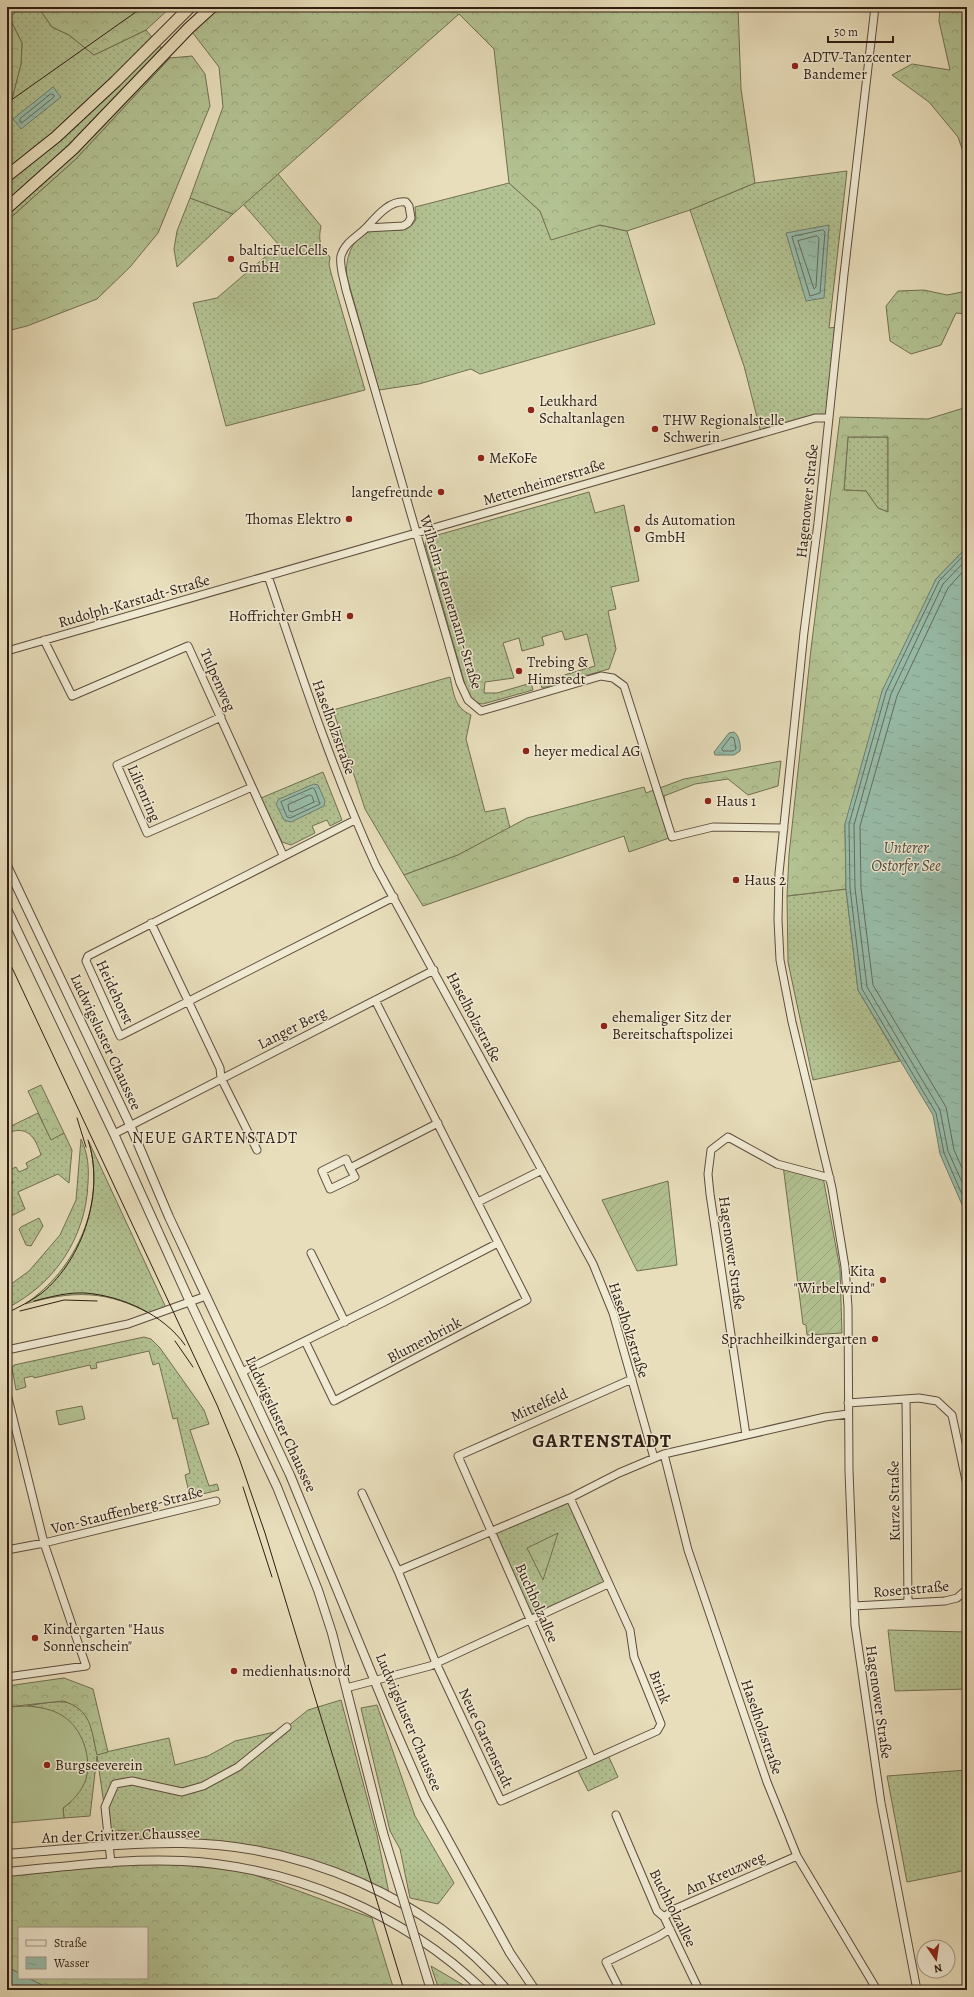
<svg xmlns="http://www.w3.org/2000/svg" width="974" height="1997" viewBox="0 0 974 1997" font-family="Alegreya,serif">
<defs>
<pattern id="grass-dots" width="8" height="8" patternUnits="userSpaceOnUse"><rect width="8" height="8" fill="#b3c292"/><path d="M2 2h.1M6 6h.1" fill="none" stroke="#9aa67d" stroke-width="1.8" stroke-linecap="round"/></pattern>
<pattern id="forest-crowns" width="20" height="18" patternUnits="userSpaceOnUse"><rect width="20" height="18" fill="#b3c292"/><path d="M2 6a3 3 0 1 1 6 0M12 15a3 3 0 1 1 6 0" fill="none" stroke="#9aa67d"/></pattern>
<pattern id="garden-furrows" width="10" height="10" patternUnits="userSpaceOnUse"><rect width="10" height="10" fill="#b3c292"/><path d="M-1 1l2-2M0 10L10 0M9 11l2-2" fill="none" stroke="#9aa67d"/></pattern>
<pattern id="water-ripples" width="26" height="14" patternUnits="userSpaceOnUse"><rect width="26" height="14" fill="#98bdaa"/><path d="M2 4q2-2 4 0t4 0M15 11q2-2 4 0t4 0" fill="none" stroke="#83a291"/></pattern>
</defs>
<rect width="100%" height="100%" fill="#e8debb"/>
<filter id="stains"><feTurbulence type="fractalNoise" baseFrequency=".005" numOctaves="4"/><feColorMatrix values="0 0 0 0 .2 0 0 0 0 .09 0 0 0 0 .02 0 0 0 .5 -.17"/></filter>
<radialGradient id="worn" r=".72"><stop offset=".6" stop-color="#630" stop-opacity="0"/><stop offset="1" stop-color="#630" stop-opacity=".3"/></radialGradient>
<path fill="url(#grass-dots)" stroke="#716f52" d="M22,7H38L52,27L69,35L94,55L146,30L170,58L76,159L7,221V118L21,64L22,43L9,17Z
M847,171L829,328L838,327L829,418L761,433L744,366L690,210L755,183Z
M278,174L321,226C318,240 320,248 330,257L329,264L331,273L365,390L226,426L193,303L217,298L279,245L243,204Z
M509,183L540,211L551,239L600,225L627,231L655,324L480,374L471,369L419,384L379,390L347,277C344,257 354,232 377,230C392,228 408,236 416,219L415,207Z
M190,198L233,214L177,267L174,249L177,231Z
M848,437H888V512L878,508L866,491L844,490Z
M589,492L595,513L624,505L639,581L611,587L616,609L608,611L616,649L609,669L542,688L540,682L595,666L587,634L565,640L562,631L542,637L544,645L522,651L519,638L503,643L514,678L485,682L484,693H497L531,683L533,690L483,704L475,703L468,695L425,544L427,538Z
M450,677C454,694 454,707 471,715L466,739L485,812L505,808L510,828L458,855L404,875L365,809L333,710Z
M323,772L342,820L330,826L327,820L312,826L315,833L291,845L282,842L261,798Z
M846,889L858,990L900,1061L813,1080L788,962L787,896Z
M38,1113L51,1139L64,1133L72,1150L69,1183L58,1174L18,1192L25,1209L7,1218V1186L13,1183L7,1171L16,1167L19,1172L28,1168L26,1163L41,1155C35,1137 28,1125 7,1133V1128Z
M81,1139C88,1154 89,1166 88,1183C86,1237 55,1284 7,1308V1287L29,1271L60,1235L76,1200Z
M89,1142L167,1310L152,1315C108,1290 73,1290 25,1304C77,1269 106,1203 89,1142Z
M39,1218L43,1226L31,1246L26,1245L19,1229L21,1227Z
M144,1337L151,1339L160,1348L204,1410L209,1424L190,1430L209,1486L217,1484L219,1490L190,1497L185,1475L190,1473L177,1418L173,1419L159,1363L153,1365L149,1351L96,1363L97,1368L91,1369L90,1365L34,1378L33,1376L24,1378L26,1387L16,1390L12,1368L14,1365Z
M570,1498L608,1584L530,1619L491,1532Z
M888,1630L967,1632V1689L895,1691Z
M341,1700L377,1835L390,1898L323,1867L229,1847L133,1845L124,1830L108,1832L97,1756L90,1816L64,1818L63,1808L70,1803L87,1769L84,1744L42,1708L27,1706C46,1703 78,1694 88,1718C93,1729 94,1743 97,1754L169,1738L175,1765L208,1756L235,1741L279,1731L287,1727L308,1710Z
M377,1705L415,1816L454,1883L438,1904L410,1898L400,1849L390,1831L361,1708Z
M607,1753L618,1777L588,1791L576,1767Z
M967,1770V1870L907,1882L887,1776Z"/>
<path fill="url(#forest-crowns)" stroke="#716f52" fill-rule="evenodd" d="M38,7H171L146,30L94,55L69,35L52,27Z
M212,7H738L741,89L755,183L690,210L627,231L600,225L551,240L540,211L509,183L494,49L459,14L233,214L190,198L223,107L219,67L189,28Z
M940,7H967V163L958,137L929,102L892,75L912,64L950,70L939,21Z
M9,17L22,43L21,64L7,118V18Z
M192,56L205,74L210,106L158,233L130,267L97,299L27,326L7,331V221L76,159L170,58Z
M924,290L947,295L967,291V314L956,313L941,345L911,354L890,341L886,306L898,291Z
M967,407V547L936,579L845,824L846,889L787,896L789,855L811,649L840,417L928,419ZM848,437H888V512L878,508L866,491L844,490Z
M781,761L778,786L748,795L728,779L695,784L664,796L672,837L629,852L624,836L423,906L404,875L458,855L527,818L644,787L646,793L684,779Z
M41,1085L64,1133L51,1140L28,1091Z
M558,1533L543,1580L527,1548Z
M64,1678L93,1689L108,1752L97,1755C91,1729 92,1710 63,1701L7,1707V1686Z
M111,1863L228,1865L372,1918L394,1990H52L28,1978H147V1928H19V1973L7,1967V1872Z
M431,1966L465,1986L468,1990H439Z"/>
<path fill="url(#garden-furrows)" stroke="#716f52" d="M783,1165L823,1177L840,1269L842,1333L807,1335L806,1325L803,1324Z
M668,1181L677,1265L637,1271L602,1200Z"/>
<path fill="#b3c292" stroke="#716f52" d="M82,1406L85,1419L59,1425L56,1411Z
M27,1706C39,1707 52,1709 63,1716C82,1728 92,1757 86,1779C82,1791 73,1801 63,1808L64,1818L7,1823V1707Z"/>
<path fill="url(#water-ripples)" stroke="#6e7d6e" d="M53,87L61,97L21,129L13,119Z
M829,225L824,298L806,301L786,233Z
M967,547V1216L940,1154L933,1115L858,990L846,889L845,824L882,691L936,579Z
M734,732C739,735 741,745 740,751L734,755H715L714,752L729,733Z
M314,784L318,785L325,801L324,806L291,822L284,820L276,804L279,799Z
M7,1967L19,1973V1978H28L52,1990H7Z"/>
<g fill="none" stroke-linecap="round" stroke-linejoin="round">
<path stroke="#646c5e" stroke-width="1" d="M51,94L54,95V97L23,122H20V119Z
M823,230L825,232L820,293L810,296L792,237Z
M817,236L819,238L816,287L814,289L798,241Z
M967,552L939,581L886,692L849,824L850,888L862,989L936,1113L944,1153L967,1206
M967,559L943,584L891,694L854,825L855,888L867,987L940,1110L948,1151L967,1193
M967,567L948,588L897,696L860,826L861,888L873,985L946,1107L954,1150L967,1179
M731,737L734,738L736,749L733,751H723L722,749Z
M313,788L315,790L320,804L290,818L287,817L281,802Z
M310,795L312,796L314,802L292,812L289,811L288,805Z"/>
<defs>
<path id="minor" d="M875,7L844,274L818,523L804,632L779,873L778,920L780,960L792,1022L832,1188L845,1267L848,1307L849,1471L855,1625L881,1803L917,1990
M366,228L403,226L408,223L411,218L409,206L406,202C389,200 376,217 366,228C357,237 345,242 341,256C339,266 344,279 346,290L460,683L468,700L481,711L601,676L613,678L624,686L672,837L713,827L784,828
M268,576C301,674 333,772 376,866L593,1264L613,1313L654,1458
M44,640L72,696L188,646L283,855
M7,651L815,418H829
M221,717L117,765L147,833L252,787
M355,820L88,956L86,961L120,1036L394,897
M151,923L220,1068L221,1078L257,1150
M114,1134L434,970
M350,1168L355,1177L330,1189L322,1171L346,1159L350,1168L438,1123
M478,1202L542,1170
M311,1253L345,1322
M305,1341L334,1401L527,1300L375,1000
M7,1350L128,1324L206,1296
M242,1372L382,1303L498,1243
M7,1394L44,1543L86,1666L7,1677
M906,1399L908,1603
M848,1403L919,1398L937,1401L952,1415L967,1485
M746,1435L710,1194L708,1174L711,1150L728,1137L777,1164L830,1178
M664,1454L688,1550L767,1782L797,1856L877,1990
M362,1493L398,1571L436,1663L501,1801L657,1731L661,1724L634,1657L630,1630L570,1498L619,1473L664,1454L825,1417L848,1414
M7,1550L44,1543L216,1501
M398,1571L570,1498
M854,1606L945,1601L957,1598L967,1589
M346,1688L430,1666L608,1584
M592,1760L458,1456L632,1379
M616,1815L657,1911L664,1917L699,1990
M111,1863L105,1807L115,1784L132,1781L182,1792L203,1786L238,1767L287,1727
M664,1917L675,1909L797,1856
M620,1990L606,1962L659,1936L670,1929"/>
<path id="tertiary" d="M7,866L130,1125L169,1217L290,1475L390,1718L425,1798L510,1953L535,1990
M7,909L114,1134L190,1302L277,1487L318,1590L332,1633L383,1833
M7,1854C65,1850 124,1842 182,1843C303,1845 428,1897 507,1990
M7,1872C65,1867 124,1858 183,1861C293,1867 403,1913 483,1990"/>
<path id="trunk" d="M7,176L56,137L116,81L190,7
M7,208L73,149L189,28L212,7"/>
</defs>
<use href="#minor" stroke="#5d4c3d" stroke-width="9"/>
<use href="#tertiary" stroke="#5d4c3d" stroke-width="10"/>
<use href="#trunk" stroke="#2f1c13" stroke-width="13"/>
<use href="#minor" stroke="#f0ead3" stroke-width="7"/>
<use href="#tertiary" stroke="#f0ead3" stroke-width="8"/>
<use href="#trunk" stroke="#e8debb" stroke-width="11"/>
<path stroke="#2f1c13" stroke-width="1" d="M7,103L143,7
M7,957L217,1405L239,1458L265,1533L404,1990
M77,1118L86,1147
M34,1301C50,1297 68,1292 85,1293C122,1296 163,1314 185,1345
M20,1311L64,1300L97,1301
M7,1313C19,1307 31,1301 42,1293C84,1258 105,1191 88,1140
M175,1341L193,1367
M243,1487L272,1577"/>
<defs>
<path id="tertiary-bridge" d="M383,1833L431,1990"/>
</defs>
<use href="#tertiary-bridge" stroke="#5d4c3d" stroke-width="10" stroke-linecap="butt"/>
<use href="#tertiary-bridge" stroke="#f0ead3" stroke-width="8"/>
</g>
<g fill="#8f2418" stroke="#f0ead3" stroke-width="1.5">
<circle cx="795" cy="66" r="4"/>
<circle cx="231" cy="259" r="4"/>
<circle cx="531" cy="410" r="4"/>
<circle cx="655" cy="429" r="4"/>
<circle cx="481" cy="458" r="4"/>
<circle cx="441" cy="492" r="4"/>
<circle cx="349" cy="519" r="4"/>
<circle cx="637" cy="529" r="4"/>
<circle cx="350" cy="616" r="4"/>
<circle cx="519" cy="671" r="4"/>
<circle cx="526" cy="751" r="4"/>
<circle cx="708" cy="801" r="4"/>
<circle cx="736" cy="880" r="4"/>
<circle cx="604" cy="1026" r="4"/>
<circle cx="883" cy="1280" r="4"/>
<circle cx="875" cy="1339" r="4"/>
<circle cx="35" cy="1638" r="4"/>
<circle cx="234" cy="1671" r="4"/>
<circle cx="47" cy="1765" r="4"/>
</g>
<g text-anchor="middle" stroke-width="3" stroke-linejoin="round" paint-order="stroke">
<g font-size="15" fill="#2f1c13" stroke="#f0ead3" text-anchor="start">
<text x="803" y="62">ADTV-Tanzcenter<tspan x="803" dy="17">Bandemer</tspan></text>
<text x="239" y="255">balticFuelCells<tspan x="239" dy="17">GmbH</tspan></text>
<text x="539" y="406">Leukhard<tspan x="539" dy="17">Schaltanlagen</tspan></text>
<text x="663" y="425">THW Regionalstelle<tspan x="663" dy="17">Schwerin</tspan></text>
<text x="489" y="463">MeKoFe</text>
<text x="433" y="497" text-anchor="end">langefreunde</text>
<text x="341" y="524" text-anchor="end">Thomas Elektro</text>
<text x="645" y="525">ds Automation<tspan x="645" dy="17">GmbH</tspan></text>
<text x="342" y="621" text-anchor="end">Hoffrichter GmbH</text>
<text x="527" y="667">Trebing &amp;<tspan x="527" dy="17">Himstedt</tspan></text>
<text x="534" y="756">heyer medical AG</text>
<text x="716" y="806">Haus 1</text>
<text x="744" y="885">Haus 2</text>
<text x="612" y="1022">ehemaliger Sitz der<tspan x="612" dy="17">Bereitschaftspolizei</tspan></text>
<text x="875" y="1276" text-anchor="end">Kita<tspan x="875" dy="17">"Wirbelwind"</tspan></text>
<text x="867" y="1344" text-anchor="end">Sprachheilkindergarten</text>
<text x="43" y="1634">Kindergarten "Haus<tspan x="43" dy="17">Sonnenschein"</tspan></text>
<text x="242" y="1676">medienhaus:nord</text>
<text x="55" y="1770">Burgseeverein</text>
</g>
<g font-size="15" fill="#2f1c13" stroke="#f0ead3">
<text transform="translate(544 482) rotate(-17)" y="5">Mettenheimerstraße</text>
<text transform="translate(807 501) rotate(-84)" y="5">Hagenower Straße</text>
<text transform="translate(134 601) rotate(-16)" y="5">Rudolph-Karstadt-Straße</text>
<text transform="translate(451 602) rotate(73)" y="5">Wilhelm-Hennemann-Straße</text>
<text transform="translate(218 680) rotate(66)" y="5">Tulpenweg</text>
<text transform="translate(334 727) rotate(70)" y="5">Haselholzstraße</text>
<text transform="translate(144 793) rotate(66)" y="5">Lilienring</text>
<text transform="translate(115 992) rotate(65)" y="5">Heidehorst</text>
<text transform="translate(474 1017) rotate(62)" y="5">Haselholzstraße</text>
<text transform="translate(292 1028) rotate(-27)" y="5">Langer Berg</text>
<text transform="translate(106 1042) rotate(65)" y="5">Ludwigsluster Chaussee</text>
<text transform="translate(732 1253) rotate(82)" y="5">Hagenower Straße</text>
<text transform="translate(629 1330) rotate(72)" y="5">Haselholzstraße</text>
<text transform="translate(424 1340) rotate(-28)" y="5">Blumenbrink</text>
<text transform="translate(539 1405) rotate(-24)" y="5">Mittelfeld</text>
<text transform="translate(281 1424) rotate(65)" y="5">Ludwigsluster Chaussee</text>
<text transform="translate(894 1501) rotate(-91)" y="5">Kurze Straße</text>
<text transform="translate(127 1510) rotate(-14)" y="5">Von-Stauffenberg-Straße</text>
<text transform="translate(911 1589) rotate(-5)" y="5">Rosenstraße</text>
<text transform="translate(537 1603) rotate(66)" y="5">Buchholzallee</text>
<text transform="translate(660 1687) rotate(68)" y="5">Brink</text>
<text transform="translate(879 1702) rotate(82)" y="5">Hagenower Straße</text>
<text transform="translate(409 1722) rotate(67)" y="5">Ludwigsluster Chaussee</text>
<text transform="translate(762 1727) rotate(71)" y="5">Haselholzstraße</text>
<text transform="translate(486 1738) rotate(65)" y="5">Neue Gartenstadt</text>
<text transform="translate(121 1835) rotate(-2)" y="5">An der Crivitzer Chaussee</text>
<text transform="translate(725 1873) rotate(-24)" y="5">Am Kreuzweg</text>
<text transform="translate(673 1908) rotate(63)" y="5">Buchholzallee</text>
</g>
<g font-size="16" font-style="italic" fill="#4e4c40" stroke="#f0ead3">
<text x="906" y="853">Unterer<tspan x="906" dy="18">Ostorfer See</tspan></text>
</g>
<g font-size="16" letter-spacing="1" fill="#2f1c13" stroke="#f0ead3">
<text x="215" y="1143">NEUE GARTENSTADT</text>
</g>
<g font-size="19" font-weight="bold" letter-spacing="1" fill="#2f1c13" stroke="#f0ead3">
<text x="602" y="1447">GARTENSTADT</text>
</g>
</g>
<rect width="974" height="1997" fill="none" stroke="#e8debb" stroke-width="24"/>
<rect x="8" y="8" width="958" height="1981" fill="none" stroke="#2f1c13" stroke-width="2"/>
<rect x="12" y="12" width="950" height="1973" fill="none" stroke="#2f1c13"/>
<rect x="18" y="1927" width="130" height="52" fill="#f0ead3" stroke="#a39886"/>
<rect x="26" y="1940" width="20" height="6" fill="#f0ead3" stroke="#a39886"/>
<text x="54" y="1947" font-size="12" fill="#2f1c13">Straße</text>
<rect x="26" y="1957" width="20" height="12" fill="url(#water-ripples)" stroke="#a39886"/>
<text x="54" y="1967" font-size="12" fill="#2f1c13">Wasser</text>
<g transform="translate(936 1959) rotate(167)"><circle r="19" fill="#f0ead3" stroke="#a39886"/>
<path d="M0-3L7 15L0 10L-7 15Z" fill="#8f2418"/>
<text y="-6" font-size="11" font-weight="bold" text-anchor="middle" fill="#2f1c13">N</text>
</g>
<path d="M828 36v6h65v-6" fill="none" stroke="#2f1c13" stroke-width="2"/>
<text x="834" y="36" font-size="12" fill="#2f1c13" stroke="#f0ead3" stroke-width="3" paint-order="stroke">50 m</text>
<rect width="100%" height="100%" filter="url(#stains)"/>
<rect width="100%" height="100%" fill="url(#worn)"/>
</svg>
